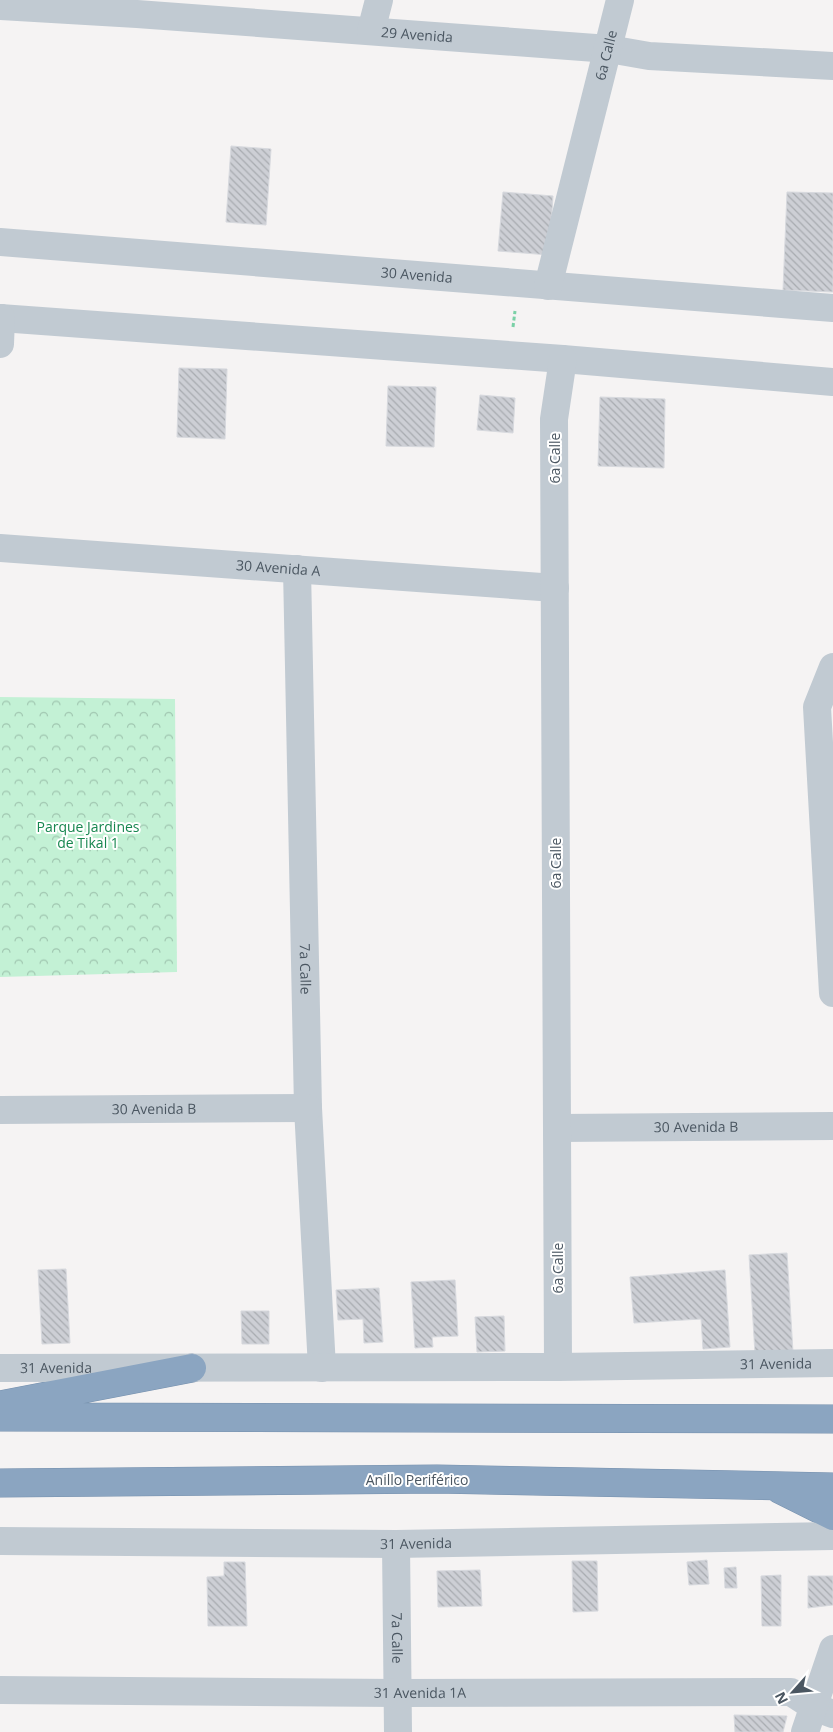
<svg xmlns="http://www.w3.org/2000/svg" width="833" height="1732" viewBox="0 0 833 1732" font-family="'Open Sans',sans-serif">
<defs>
<pattern id="park-crowns" width="20" height="18" patternUnits="userSpaceOnUse" patternTransform="scale(1.25)"><rect width="20" height="18" fill="#c3f1d5"/><path d="M2 6a3 3 0 1 1 6 0M12 15a3 3 0 1 1 6 0" fill="none" stroke="#a0c6b0"/></pattern>
<pattern id="building-back-hatch" width="6" height="6" patternUnits="userSpaceOnUse" patternTransform="scale(1.25)"><rect width="6" height="6" fill="#cdcfd5"/><path d="M-1 5l2 2M0 0l6 6M5-1l2 2" fill="none" stroke="#a8abb0"/></pattern>
</defs>
<rect width="100%" height="100%" fill="#f5f3f3"/>
<path fill="url(#park-crowns)" d="M0,697L175,699L177,972L0,977Z"/>
<path fill="url(#building-back-hatch)" stroke="#d7d9de" d="M231,146L271,149L266,225L226,222Z
M503,192L553,196L549,255L498,251Z
M787,192L833,193V292L783,290Z
M179,368L227,369L225,439L177,437Z
M388,386L436,387L434,447L386,446Z
M480,395L515,398L513,433L477,430Z
M600,397L665,399L664,468L598,466Z
M787,1253L793,1352L755,1354L749,1255Z
M66,1269L70,1343L42,1344L38,1270Z
M725,1270L730,1347L703,1349L701,1319L634,1323L630,1277Z
M455,1280L458,1336L432,1337L433,1347L415,1348L411,1282Z
M379,1288L383,1342L364,1343L363,1319L338,1320L336,1290Z
M241,1311H269V1344H242Z
M504,1316L505,1351L477,1352L475,1317Z
M707,1560L709,1584L689,1585L687,1562Z
M572,1561H597L598,1611L573,1612Z
M224,1562H245L247,1626H208L207,1577L224,1576Z
M736,1567L737,1588H725L724,1568Z
M480,1570L482,1606L438,1607L437,1571Z
M781,1575V1626H762L761,1576Z
M808,1576H833V1605L808,1608Z
M734,1715L787,1716L783,1732H735Z"/>
<g fill="none" stroke-linecap="round" stroke-linejoin="round">
<defs>
<path id="highway" d="M0,1405L192,1368
M0,1417L833,1419
M0,1483L437,1479L833,1487
M779,1489L833,1516"/>
</defs>
<use href="#highway" stroke="#7690ad" stroke-width="29"/>
<path stroke="#7ad0a6" stroke-width="3" stroke-dasharray="4 2.5" stroke-linecap="butt" d="M513,327L515,311"/>
<g stroke="#c1cad2" stroke-width="28">
<path id="s1" d="M0,6L137,14L609,49L649,56L833,66"/>
<path d="M371,31L379,0"/>
<path id="s2" d="M0,242L833,308"/>
<path id="s3" d="M548,286L620,0"/>
<path d="M0,318L563,359L833,382"/>
<path d="M0,344L1,318"/>
<path id="s4" d="M0,548L555,588"/>
<path id="s5" d="M297,569L308,1108L322,1368"/>
<path d="M833,667L817,707L833,993"/>
<path id="s6" d="M0,1110L308,1108"/>
<path id="s7" d="M558,1128L833,1126"/>
<path d="M558,1367L554,419L563,359"/>
<path id="s8" d="M0,1368L558,1367L833,1363"/>
<path id="s9" d="M0,1541L396,1544L833,1536"/>
<path id="s10" d="M396,1544L398,1732"/>
<path id="s11" d="M0,1690L398,1693L791,1692L814,1707L833,1714"/>
<path d="M805,1732L833,1649"/>
</g>
<use href="#highway" stroke="#8ba5c1" stroke-width="28"/>
</g>
<g text-anchor="middle" stroke-width="4" stroke-linejoin="round" paint-order="stroke">
<g font-size="14" fill="#4a5661" stroke="#fff">
<text dy="5" stroke="none"><textPath href="#s1" startOffset="418">29 Avenida</textPath></text>
<text dy="5" stroke="none"><textPath href="#s3" startOffset="238">6a Calle</textPath></text>
<text dy="5" stroke="none"><textPath href="#s2" startOffset="418">30 Avenida</textPath></text>
<text transform="translate(555 458) rotate(-90)" y="5">6a Calle</text>
<text dy="5" stroke="none"><textPath href="#s4" startOffset="279">30 Avenida A</textPath></text>
<text transform="translate(556 863) rotate(-90)" y="5">6a Calle</text>
<text dy="5" stroke="none"><textPath href="#s5" startOffset="400">7a Calle</textPath></text>
<text dy="5" stroke="none"><textPath href="#s6" startOffset="154">30 Avenida B</textPath></text>
<text dy="5" stroke="none"><textPath href="#s7" startOffset="138">30 Avenida B</textPath></text>
<text transform="translate(558 1268) rotate(-90)" y="5">6a Calle</text>
<text dy="5" stroke="none"><textPath href="#s8" startOffset="776">31 Avenida</textPath></text>
<text dy="5" stroke="none"><textPath href="#s8" startOffset="56">31 Avenida</textPath></text>
<text x="417" y="1485">Anillo Periférico</text>
<text dy="5" stroke="none"><textPath href="#s9" startOffset="416">31 Avenida</textPath></text>
<text dy="5" stroke="none"><textPath href="#s10" startOffset="94">7a Calle</textPath></text>
<text dy="5" stroke="none"><textPath href="#s11" startOffset="420">31 Avenida 1A</textPath></text>
</g>
<g font-size="14" fill="#17864f" stroke="#fff">
<text x="88" y="832">Parque Jardines<tspan x="88" dy="16">de Tikal 1</tspan></text>
</g>
</g>
<g transform="translate(793 1692) rotate(243)" stroke="#ffffff" stroke-width="4" paint-order="stroke">
<path d="M0-4L9 19L0 12L-9 19Z" fill="#4a5661"/>
<text y="-8" font-size="14" font-weight="bold" text-anchor="middle" fill="#4a5661">N</text>
</g>
</svg>
